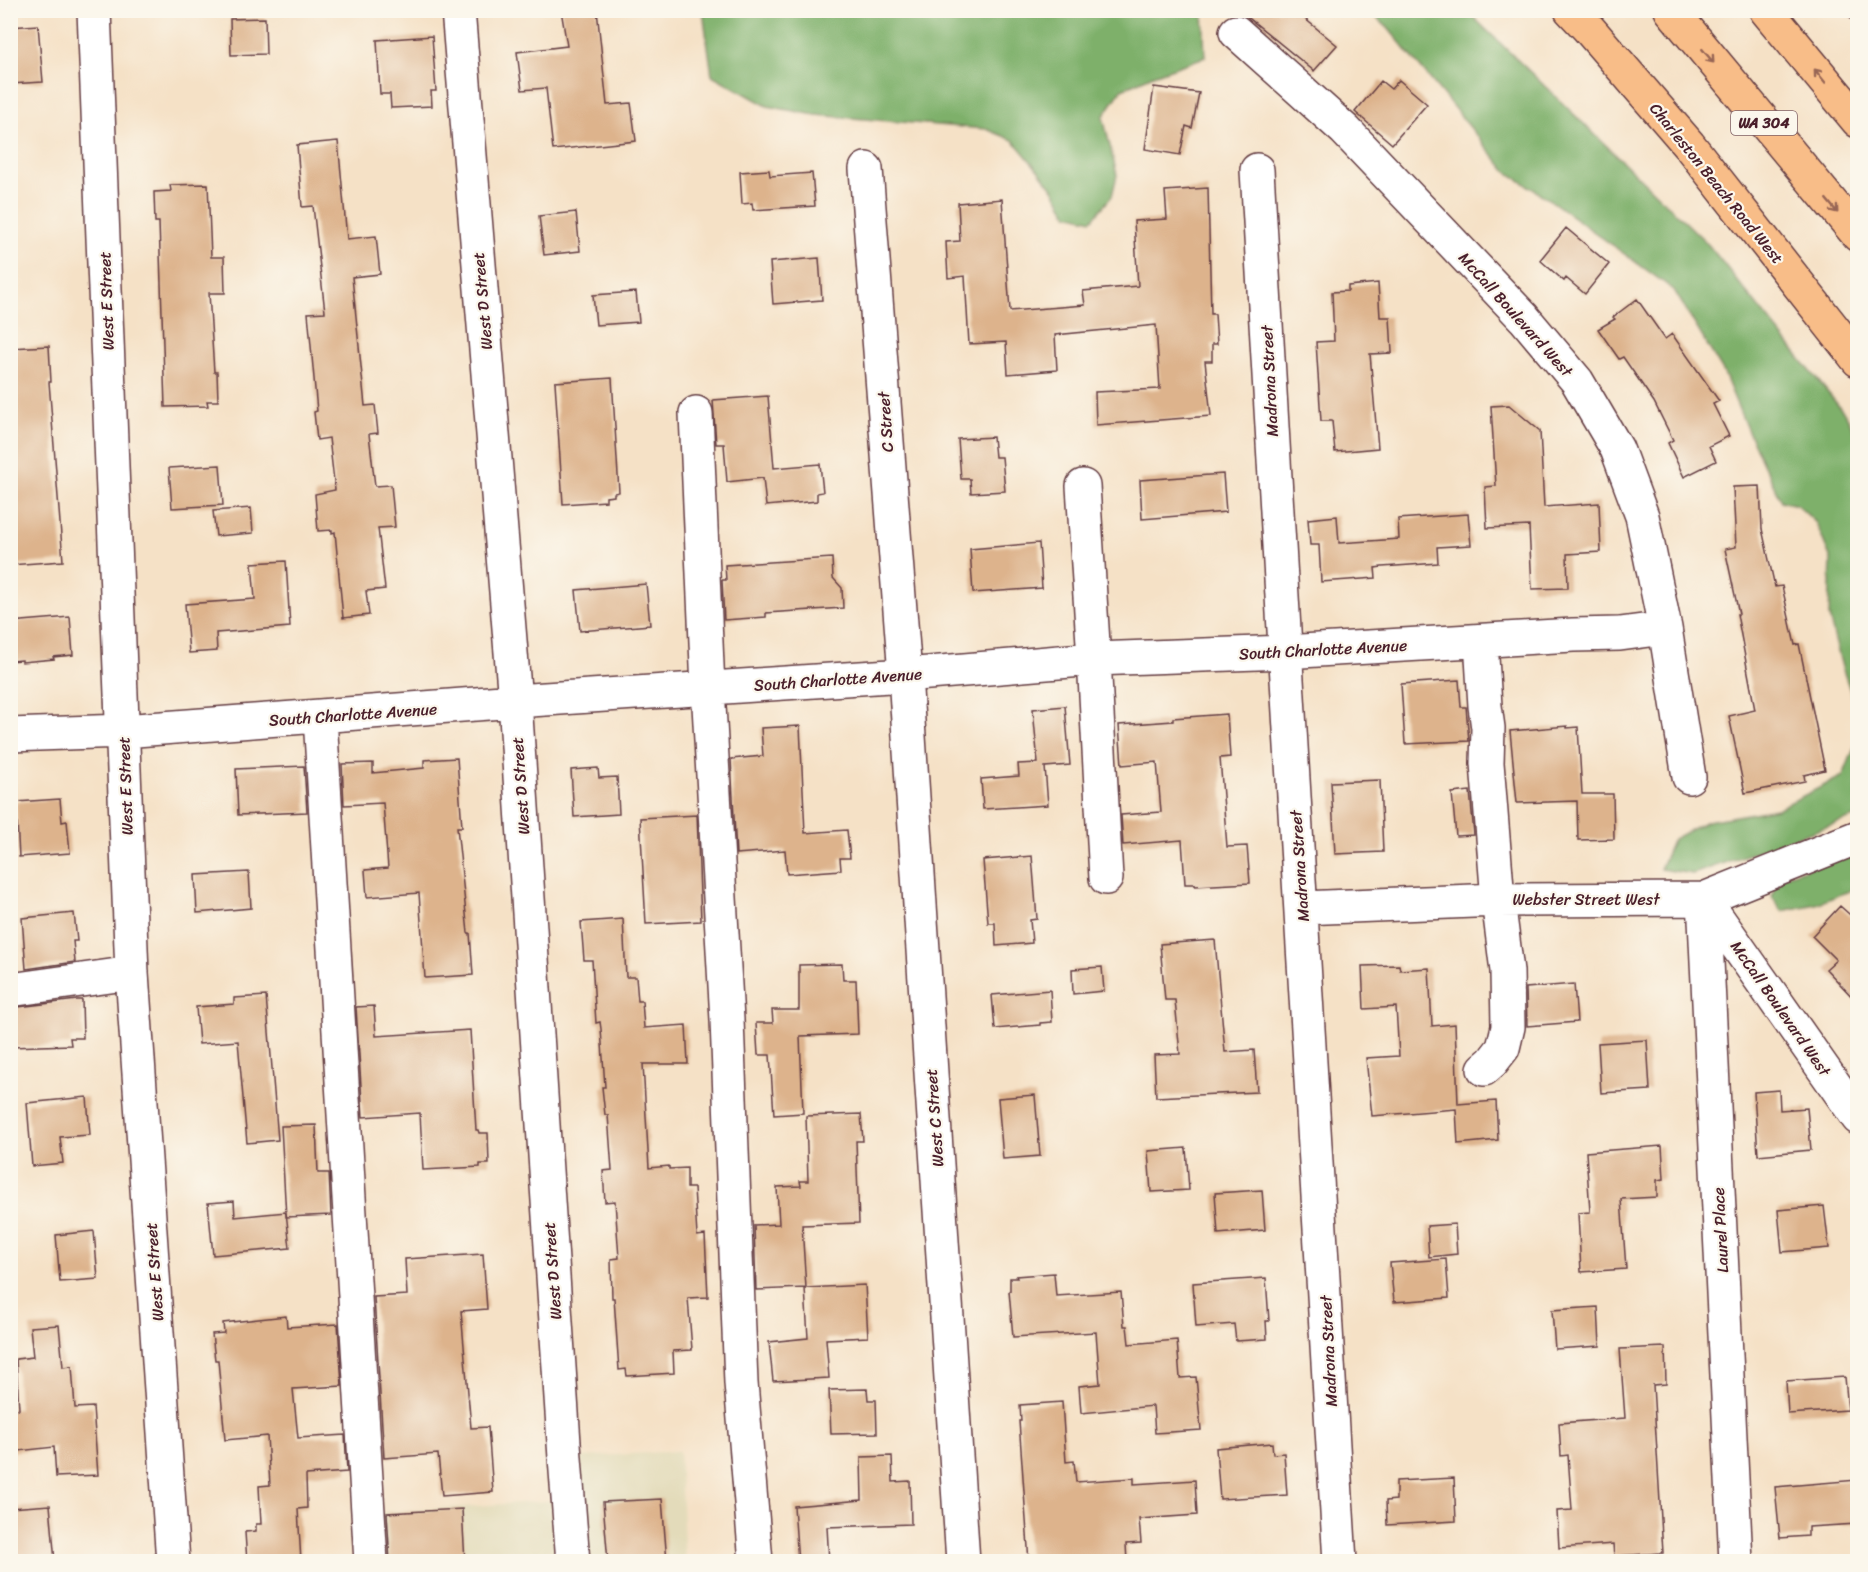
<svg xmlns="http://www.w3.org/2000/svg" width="1868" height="1572" viewBox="0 0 1868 1572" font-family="Sriracha,sans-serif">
<rect width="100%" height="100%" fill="#fbf7ec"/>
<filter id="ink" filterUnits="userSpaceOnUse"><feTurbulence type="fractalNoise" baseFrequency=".0167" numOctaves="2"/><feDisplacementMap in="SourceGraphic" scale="12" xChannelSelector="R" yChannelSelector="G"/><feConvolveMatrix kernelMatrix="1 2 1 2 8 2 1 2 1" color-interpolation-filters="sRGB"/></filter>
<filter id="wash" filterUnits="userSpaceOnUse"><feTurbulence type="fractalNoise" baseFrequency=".008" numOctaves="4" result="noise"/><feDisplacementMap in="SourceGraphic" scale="24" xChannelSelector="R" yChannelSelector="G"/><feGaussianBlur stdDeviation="1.35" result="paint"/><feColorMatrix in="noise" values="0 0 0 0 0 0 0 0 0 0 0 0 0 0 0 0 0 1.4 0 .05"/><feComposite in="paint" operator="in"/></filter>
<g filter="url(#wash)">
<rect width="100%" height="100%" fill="#f5e1c6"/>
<path fill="#e3dbba" d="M679,1451L685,1561H580L568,1458Z
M565,1500L573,1561H372L369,1513Z"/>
<path fill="#7eb06a" stroke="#64684a" stroke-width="1.5" d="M703,11H1203L1205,57L1153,75L1122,89L1103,117L1117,175L1112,196L1092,220L1068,214L1052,187L1013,140L986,129L815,115L767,106L712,75Z
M1369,11H1467L1706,242L1846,415L1858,438L1857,816L1693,874L1660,869L1673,839L1707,821L1777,809L1843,776L1857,741L1856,707L1842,667L1829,617L1831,559L1816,523L1797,505L1781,501L1747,429L1723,371L1674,290L1550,200L1507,172L1388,28Z
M1857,852V888L1816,904L1782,911L1772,897L1777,878Z"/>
<g id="blocks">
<path fill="#ddb38c" d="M561,10H597L607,105L631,103L636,141L553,150L546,88L522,90L517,52L567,46Z
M1239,10H1294L1337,45L1314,71Z
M265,18L266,54L231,55L230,19Z
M38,25L43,82L10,84V27Z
M432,36L436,91H431L432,106L391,108L390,94H380L377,40Z
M1399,80L1427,104L1392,144L1355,112L1381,81L1391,89Z
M1154,87L1199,93L1192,128L1186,126L1180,155L1145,149Z
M338,141L347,239L376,236L380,274L352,277L365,406L375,405L378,433L369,434L375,486L391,485L395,527L378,528L385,589L366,591L369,615L343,618L335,532L332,533V530L318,531L315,494L335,490L329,438L317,440L314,412L317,411L308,313L325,312L313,206L302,207L297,145Z
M769,170L770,176L812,173L815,206L753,210L752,203L742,204L740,172Z
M208,184L211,257H224L225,293H209L214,372H217L218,401H207L208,406L165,407L159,222H155L154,192L171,191L170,185Z
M1208,188L1211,314H1215L1217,344H1212V361H1205L1211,416L1096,425L1095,392L1160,389L1156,325L1055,335L1057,370L1008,374L1006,342L969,344L965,276L948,278L946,242L960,241L958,203L1002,199L1010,311L1085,305L1083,291L1138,286L1134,221L1167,219L1165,191Z
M576,212L580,251L544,255L539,216Z
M1566,228L1609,264L1585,294L1566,278L1564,281L1540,260Z
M819,258L822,300L773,304L770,262Z
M1378,283L1380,317H1390L1392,353L1370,354L1378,448L1335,452L1332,421H1321L1316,342L1334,341L1332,292L1348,291V286Z
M636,292L639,322L596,325L593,295Z
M1637,299L1665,339L1672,334L1719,401L1713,404L1729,436L1709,446L1716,461L1684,477L1668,443L1673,440L1654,402L1623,357L1619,359L1598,329L1615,319L1613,317Z
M49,346L51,382H49L63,561L10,565V348Z
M612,378L619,492L614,493V496L606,497V501L563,504L555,382Z
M768,396L774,468L820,464L823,492L817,493V501L766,506L763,478L727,482L724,444H716L713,400Z
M1509,405L1540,431L1544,507L1599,503L1601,552L1567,554L1568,588L1532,589L1529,526L1487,528L1485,487L1496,486L1491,406Z
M993,437L995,457H1002L1005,491L971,493L970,479H961L958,439Z
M220,465L223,505L172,508L169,468Z
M1223,474L1226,512L1142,519L1140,480Z
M1760,486L1762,529L1775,587L1782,586L1795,645L1799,644L1825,770L1804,775L1805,781L1745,793L1729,716L1755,710L1737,614H1739L1725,549L1736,547L1733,487Z
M251,508L253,533L216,536L213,511Z
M1468,514L1471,545L1437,547L1438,563L1382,567L1375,568L1376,578L1321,582L1319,545H1310L1308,519L1337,516L1339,543L1399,539L1398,519Z
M1039,543L1042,588L973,593L970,549Z
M832,558L833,578L842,588L843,608L766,613V617L724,620L722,580H726L725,565Z
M286,561L290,627L216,633L217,651L189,653L185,604L255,599L252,563Z
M646,584L650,625L580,631L576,590Z
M70,617L73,655L53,657L54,659L22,662V660L10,661V622Z
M1459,680L1461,707H1466L1469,741L1405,744L1401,684Z
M1065,706L1070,765L1045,767L1048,805L983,809L981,779L1019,776L1018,764L1038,763L1033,709Z
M1227,714L1230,757L1220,758L1227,847L1247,846L1250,883L1195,886V884H1185L1182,840L1123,845L1121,815L1161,812L1157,762L1122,765L1119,725L1173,721V718Z
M800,726L805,833L847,830L850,858H840L841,870L787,874L785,850L736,854L731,759L763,756L761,728Z
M1567,726V728L1578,727L1582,794H1613L1614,839L1578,840L1577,801L1517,803L1510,731Z
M457,758L462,827H457L468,933H470L473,975L425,978L419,893L367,897L365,870L388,868L383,803L344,805L342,764L373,763V773L424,768V760Z
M304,766L307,812L238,815L236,769Z
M598,768L599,778L617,777L619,814L574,817L571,770Z
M1380,780L1383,852L1335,854L1331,782Z
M1470,791L1474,835L1456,836L1452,793Z
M60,799L62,822L67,821L70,853L19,857L16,802Z
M697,815L701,921L646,924L640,818Z
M1032,856L1037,919L1030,920L1032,943L996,946L995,923H988L983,860Z
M249,872L251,908L197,913L195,875Z
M1840,906L1857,921V1002L1826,969L1836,960L1812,936Z
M74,913L77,941H73L75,962L26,969L22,918Z
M623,919L626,977H636L638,1001H642L644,1028L686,1025L688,1064H643L649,1168L669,1166V1169L687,1168V1188H694L697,1236L705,1235L708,1297L688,1298L692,1350L673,1351L674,1373L627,1376L626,1369L619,1370L614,1298H612L611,1259L619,1258L615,1201L605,1202L603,1171L612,1170L608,1115H605L602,1087H605L601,1029L600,1022L596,1023L592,960H584L581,922Z
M1215,940L1225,1052L1254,1050L1257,1092L1156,1097L1154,1055L1180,1054L1175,1000H1165L1160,944Z
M842,964L843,980H856L858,1034L800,1036L803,1113L774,1115L770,1055H758L756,1023H773L772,1010H799V965Z
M1399,965L1400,970L1429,968L1432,1026L1455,1024L1458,1104L1496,1101L1498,1140L1458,1144L1456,1109L1372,1116L1366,1058L1399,1056L1396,1007L1364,1009L1362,966Z
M1102,967L1104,991L1073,994L1072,969Z
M1574,984L1577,1022L1527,1026L1526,988Z
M1050,990L1052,1022L1040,1023V1025L995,1029L992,995Z
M266,996L278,1140L247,1143L238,1041L199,1044L196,1007L234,1004V998Z
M77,1000H82L83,1038H70L71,1045L10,1047V1008Z
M374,1006L376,1036L470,1030L476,1130H478L479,1133H488L489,1164H480V1167L423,1170L420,1113L363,1117L356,1007Z
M1647,1040L1650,1090L1601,1093L1598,1043Z
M1779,1090L1780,1110L1807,1108L1811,1150L1758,1155L1754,1092Z
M1035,1095L1040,1156L1003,1159L998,1098Z
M87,1097L90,1135L60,1137L63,1163L32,1166L27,1103Z
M861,1114L863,1141H856L859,1223L802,1225L806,1288L865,1285L868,1337L826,1339L829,1378L773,1381L769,1342L808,1338L805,1288L756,1290L754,1225L779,1224L777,1187L801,1186L800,1181H808L806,1116Z
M316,1125L318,1173H329L331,1215L286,1217L281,1126Z
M1662,1146L1664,1179L1657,1180V1197L1621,1199L1626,1269L1581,1272L1578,1213L1590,1212L1586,1152Z
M1186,1148L1189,1190L1151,1192L1148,1151Z
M1262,1190L1265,1230L1218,1234L1215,1193Z
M234,1201L235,1217L286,1212L290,1248L213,1255L208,1203Z
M1824,1206L1829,1248L1782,1252L1778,1210Z
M1455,1224L1457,1254L1429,1257L1427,1226Z
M94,1231L98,1279L60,1282L56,1235Z
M483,1254L487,1309L461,1311L471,1428L488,1427L493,1492L442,1496L438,1454L384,1458L374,1297L407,1295L405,1259Z
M1446,1259L1449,1298L1394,1302L1390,1263Z
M1054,1273L1056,1296L1121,1292L1124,1326H1127L1129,1344L1177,1340L1180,1378L1196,1377L1201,1430L1155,1433L1153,1406L1081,1413L1079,1386L1100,1384L1096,1332L1013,1337L1009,1291H1010V1278H1017L1016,1276Z
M1266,1278L1269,1321H1266L1267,1339L1236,1341L1234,1324L1196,1327L1193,1283Z
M1598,1307L1600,1346L1555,1349L1552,1310Z
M286,1316L287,1327L338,1324L342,1386L293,1389L298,1438L345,1435L347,1472L306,1475L307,1508L298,1509L301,1562H247L245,1532L256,1531V1524H261L259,1486L270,1485L267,1436L225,1440L218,1360H215L212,1334L224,1333L223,1323Z
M59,1325L63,1367L72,1366L75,1408L93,1407L98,1475L56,1477L54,1447L10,1452V1410L19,1409L16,1359L33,1357L30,1327Z
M1665,1347L1666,1384L1653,1385L1663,1553L1614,1556L1613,1544L1559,1548L1557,1511L1572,1510L1568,1455L1561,1456L1559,1423L1625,1418L1620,1349Z
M1845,1377L1848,1410L1788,1414L1786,1381Z
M867,1389L868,1400H876L877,1433L831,1434L829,1390Z
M1062,1402L1066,1462L1074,1461L1076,1482L1134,1478V1484L1195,1480L1197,1515L1139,1519L1141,1543L1126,1544L1127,1562H1029L1019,1421H1021L1020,1405Z
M1272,1443L1273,1454L1284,1453L1287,1495L1220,1499L1216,1448Z
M892,1456L893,1482L910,1481L911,1524L827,1527L829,1562H798L794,1506L862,1500L861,1457Z
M1454,1478L1456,1521L1387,1525L1386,1501L1396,1500V1481Z
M1857,1480V1524L1808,1527V1536L1780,1538L1775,1487Z
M662,1499L667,1562H608L603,1502Z
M50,1505L55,1562H13L10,1508Z
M462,1509L465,1562H390L387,1513Z"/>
</g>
</g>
<g filter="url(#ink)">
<use href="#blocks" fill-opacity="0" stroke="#643c42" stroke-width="1.5"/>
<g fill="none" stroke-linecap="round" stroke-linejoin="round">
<defs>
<path id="minor" d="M94,10L132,973L173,1562
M458,10L515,701L565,1458L573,1562
M1236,32L1345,130L1524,318L1577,381L1617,449L1642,516L1665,628L1689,777
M866,169L905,675L963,1562
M1257,170C1283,634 1314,1097 1340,1562
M696,413L708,688L727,1020L741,1383L756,1562
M1083,486L1094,659L1106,878
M1481,641L1485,706L1488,728L1487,763L1498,900L1507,971L1508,1027L1503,1048L1492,1062L1484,1069
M320,717L371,1562
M10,735L123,731L515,701L905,675L1094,659L1284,652L1573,635L1620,634L1665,628
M1704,899L1736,1562
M1704,899L1858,1118
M1302,908L1498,900L1704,899L1858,837
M10,990L132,973"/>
<path id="major" d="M1571,10L1588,28L1689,145L1858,360"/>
<path id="highway" d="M1671,10L1858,235
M1766,10L1858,121"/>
</defs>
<use href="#minor" stroke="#643c42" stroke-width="36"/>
<use href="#major" stroke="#643c42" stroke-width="36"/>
<use href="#highway" stroke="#643c42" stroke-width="36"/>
<use href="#minor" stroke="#fff" stroke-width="33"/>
<use href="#major" stroke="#f8bd88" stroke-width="33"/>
<use href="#highway" stroke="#f8bd88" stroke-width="33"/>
<defs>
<path id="rail" d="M1847,10L1858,23"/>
</defs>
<use href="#rail" stroke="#4a1f2b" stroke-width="7"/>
<use href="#rail" stroke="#fbf7ec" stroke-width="4.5" stroke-dasharray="14" stroke-linecap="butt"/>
</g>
<defs><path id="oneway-shaft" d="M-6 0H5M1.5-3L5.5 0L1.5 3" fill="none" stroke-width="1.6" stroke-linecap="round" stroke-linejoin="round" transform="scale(1.5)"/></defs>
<g stroke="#986655">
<use href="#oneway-shaft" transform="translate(1708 56) rotate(50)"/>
<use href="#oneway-shaft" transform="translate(1820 76) rotate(-129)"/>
<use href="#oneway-shaft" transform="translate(1832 206) rotate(50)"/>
</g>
</g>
<g text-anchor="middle" stroke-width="4.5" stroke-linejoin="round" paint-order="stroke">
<rect fill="#fbf7ec" stroke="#7f6065" stroke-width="1.5" x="1731" y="111" width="66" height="24" rx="4.5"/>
<g font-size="15" font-weight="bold" fill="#4a1f2b">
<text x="1764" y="128">WA 304</text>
</g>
<g font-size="16" fill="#4a1f2b" stroke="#fbf7ec">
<text transform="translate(1717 183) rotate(51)" y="6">Charleston Beach Road West</text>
<text transform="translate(106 301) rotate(-92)" y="6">West E Street</text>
<text transform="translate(482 301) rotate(-95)" y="6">West D Street</text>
<text transform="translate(1516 314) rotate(48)" y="6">McCall Boulevard West</text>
<text transform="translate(1269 381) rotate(-93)" y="6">Madrona Street</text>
<text transform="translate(885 422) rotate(-94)" y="6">C Street</text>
<text transform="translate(1323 649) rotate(-3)" y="6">South Charlotte Avenue</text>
<text transform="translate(838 679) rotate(-4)" y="6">South Charlotte Avenue</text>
<text transform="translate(353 714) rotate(-4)" y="6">South Charlotte Avenue</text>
<text transform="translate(125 786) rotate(-92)" y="6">West E Street</text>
<text transform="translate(520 786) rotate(-94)" y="6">West D Street</text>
<text transform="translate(1299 866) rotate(-94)" y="6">Madrona Street</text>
<text x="1586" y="905">Webster Street West</text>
<text transform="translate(1781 1008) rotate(55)" y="6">McCall Boulevard West</text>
<text transform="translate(934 1118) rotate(-94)" y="6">West C Street</text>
<text transform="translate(1720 1230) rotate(-93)" y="6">Laurel Place</text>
<text transform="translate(552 1271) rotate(-94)" y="6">West D Street</text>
<text transform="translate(154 1272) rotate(-94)" y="6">West E Street</text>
<text transform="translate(1328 1351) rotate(-93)" y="6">Madrona Street</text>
</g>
</g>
<rect width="1868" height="1572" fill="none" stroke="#fbf7ec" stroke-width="36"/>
</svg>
